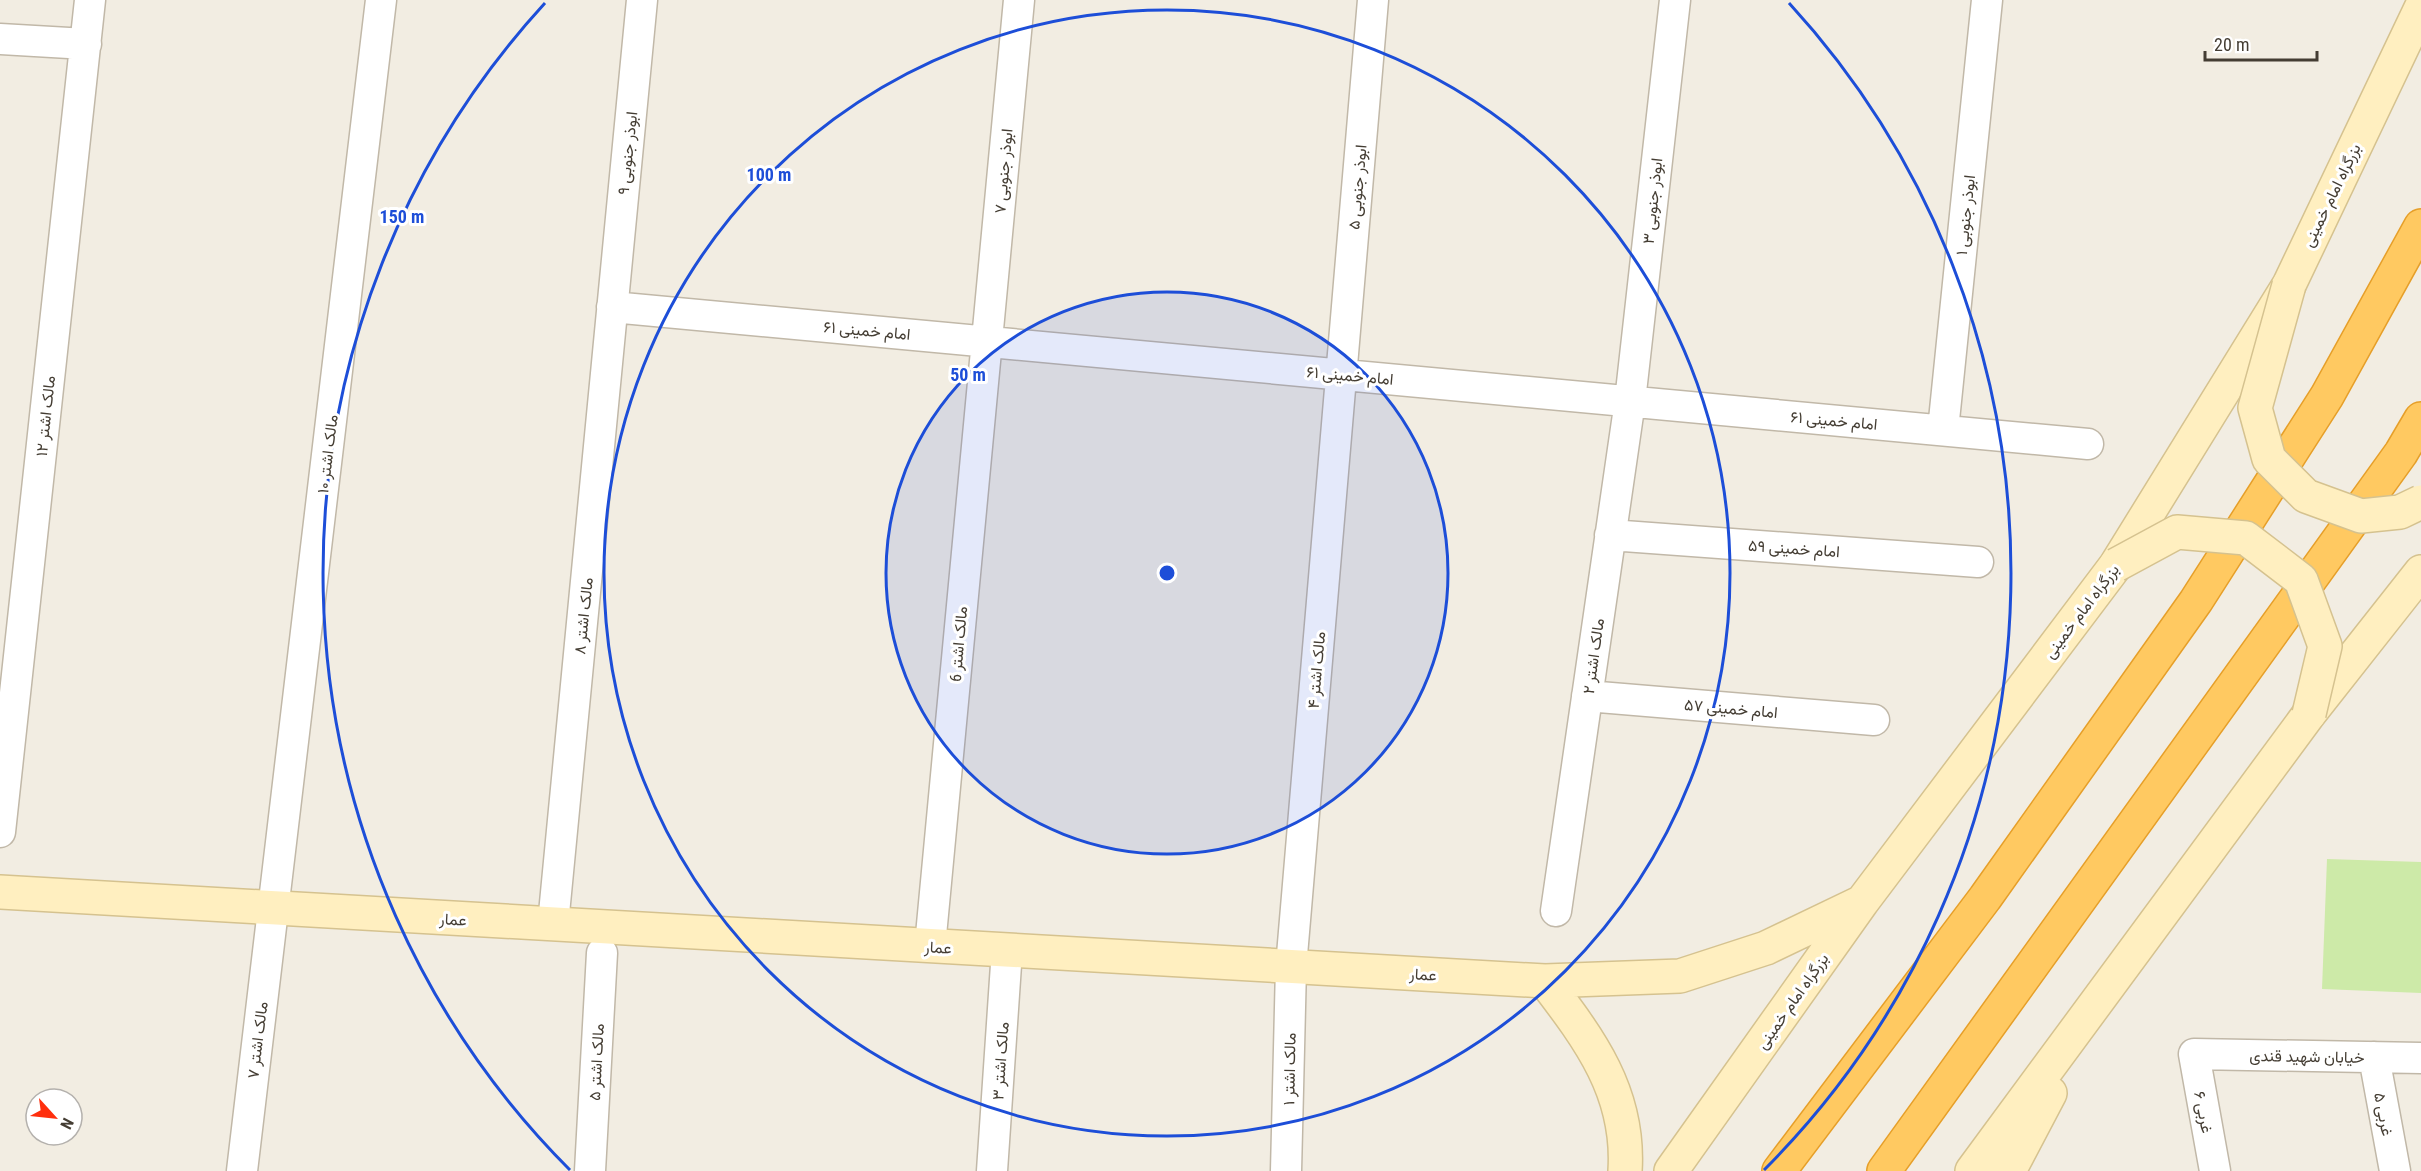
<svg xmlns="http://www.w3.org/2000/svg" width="2421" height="1171" viewBox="0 0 2421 1171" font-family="'Roboto Condensed',Vazirmatn,sans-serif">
<rect width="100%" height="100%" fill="#f2ede2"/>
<path fill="#cdeaa8" d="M2327,859L2421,862V993L2322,989Z"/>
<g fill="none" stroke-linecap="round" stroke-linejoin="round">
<defs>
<path id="street" d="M0,39L86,44
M612,307L2088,444
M1943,430L1987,0
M1610,535L1978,562
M1587,696L1874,720
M0,832L90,0
M1556,911L1630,401L1675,0
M553,924L642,0
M930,946L1019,0
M2374,1057L2395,1171
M242,1171L381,0
M590,1171L602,953
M992,1171L1007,950
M1286,1171L1291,967L1373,0
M2215,1171L2194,1054L2421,1058"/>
<path id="secondary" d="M0,892L1545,981L1680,976L1766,948L1862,902
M1545,981C1590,1040 1630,1093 1625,1171
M1671,1171L1862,902L2116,565L2289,285L2421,8
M1972,1171L2309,714L2421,572
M2009,1171L2050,1093"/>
<path id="highway" d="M1779,1171L1985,898L2196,601L2327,396L2421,226
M1884,1171L2401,453L2421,419"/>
</defs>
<use href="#street" stroke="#c1b8a8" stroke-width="33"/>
<use href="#secondary" stroke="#d5c28f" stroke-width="36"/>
<use href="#highway" stroke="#e69f29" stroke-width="36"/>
<use href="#street" stroke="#fff" stroke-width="30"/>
<use href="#secondary" stroke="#ffefc0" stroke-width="33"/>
<use href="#highway" stroke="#ffc961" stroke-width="33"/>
<defs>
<path id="secondary-bridge" d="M2289,285L2255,408L2269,459L2306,496L2361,516L2400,512L2421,502
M2116,565L2177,532L2246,538L2301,580L2325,646L2309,714"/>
</defs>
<use href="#secondary-bridge" stroke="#d5c28f" stroke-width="36" stroke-linecap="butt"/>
<use href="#secondary-bridge" stroke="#ffefc0" stroke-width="33"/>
</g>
<circle cx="1167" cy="573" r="281" fill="#1d4ed8" fill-opacity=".12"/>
<g fill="none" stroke="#1d4ed8" stroke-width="3">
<circle cx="1167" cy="573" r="281"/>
<circle cx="1167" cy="573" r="563"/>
<path d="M570 1170A844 844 0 0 1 545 3M1789 3A844 844 0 0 1 1764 1170"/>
</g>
<g text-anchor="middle" stroke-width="6" stroke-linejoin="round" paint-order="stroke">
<g font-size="16" fill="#443d33" stroke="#fff">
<text transform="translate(627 153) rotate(-84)" y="6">ابوذر جنوبی ۹</text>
<text transform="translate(1003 171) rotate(-85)" y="6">ابوذر جنوبی ۷</text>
<text transform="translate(1357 187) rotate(-85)" y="6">ابوذر جنوبی ۵</text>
<text transform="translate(2331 195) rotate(-64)" y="6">بزرگراه امام خمینی</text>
<text transform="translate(1652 201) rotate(-84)" y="6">ابوذر جنوبی ۳</text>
<text transform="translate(1965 215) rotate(-84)" y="6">ابوذر جنوبی ۱</text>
<text transform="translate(867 330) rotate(5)" y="6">امام خمینی ۶۱</text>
<text transform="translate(1350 375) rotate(5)" y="6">امام خمینی ۶۱</text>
<text transform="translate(45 416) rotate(-84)" y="6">مالک اشتر ۱۲</text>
<text transform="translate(1834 420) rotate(5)" y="6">امام خمینی ۶۱</text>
<text transform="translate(327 454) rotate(-83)" y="6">مالک اشتر ۱۰</text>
<text transform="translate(1794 548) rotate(4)" y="6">امام خمینی ۵۹</text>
<text transform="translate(2081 611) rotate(-53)" y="6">بزرگراه امام خمینی</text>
<text transform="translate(583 616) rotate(-84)" y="6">مالک اشتر ۸</text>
<text transform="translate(958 644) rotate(-85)" y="6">مالک اشتر 6</text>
<text transform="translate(1593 656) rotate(-82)" y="6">مالک اشتر ۲</text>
<text transform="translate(1316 670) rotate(-85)" y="6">مالک اشتر ۴</text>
<text transform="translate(1731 708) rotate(5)" y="6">امام خمینی ۵۷</text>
<text transform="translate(453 919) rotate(3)" y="6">عمار</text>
<text transform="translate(938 947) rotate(3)" y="6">عمار</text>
<text transform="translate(1423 974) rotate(3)" y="6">عمار</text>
<text transform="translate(1792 1001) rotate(-55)" y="6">بزرگراه امام خمینی</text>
<text transform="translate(257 1040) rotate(-83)" y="6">مالک اشتر ۷</text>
<text transform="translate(2307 1056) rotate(1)" y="6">خیابان شهید قندی</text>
<text transform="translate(1000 1061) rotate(-86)" y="6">مالک اشتر ۳</text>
<text transform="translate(596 1062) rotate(-87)" y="6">مالک اشتر ۵</text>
<text transform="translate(1289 1069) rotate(-89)" y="6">مالک اشتر ۱</text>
<text transform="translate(2204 1112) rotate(79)" y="6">غربی ۶</text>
<text transform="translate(2384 1114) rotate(79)" y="6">غربی ۵</text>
</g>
</g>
<circle cx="1167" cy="573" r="9" fill="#1d4ed8" stroke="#fff" stroke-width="3"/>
<g font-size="18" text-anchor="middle" font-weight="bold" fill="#1d4ed8" stroke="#fff" stroke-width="6" stroke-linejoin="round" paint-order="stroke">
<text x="769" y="181">100 m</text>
<text x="402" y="223">150 m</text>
<text x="968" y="381">50 m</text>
</g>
<g transform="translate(54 1117) rotate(117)"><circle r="28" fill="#ffffff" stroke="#b4b1ad" stroke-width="1.5"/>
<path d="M0-4.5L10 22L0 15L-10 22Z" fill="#ff2f0d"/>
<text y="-9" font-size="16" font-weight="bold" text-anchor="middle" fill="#443d33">N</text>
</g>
<path d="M2205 51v9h112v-9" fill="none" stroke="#443d33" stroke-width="3"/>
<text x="2214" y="51" font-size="18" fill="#443d33" stroke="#ffffff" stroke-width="4.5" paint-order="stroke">20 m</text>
</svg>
